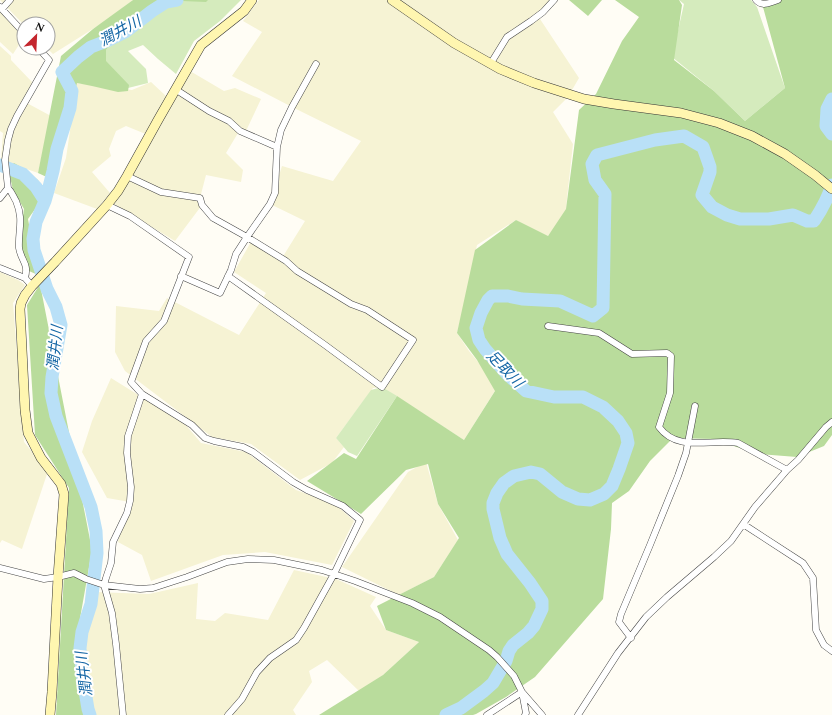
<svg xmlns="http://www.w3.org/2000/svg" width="832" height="715" viewBox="0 0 832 715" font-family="Spectral,'Noto Sans JP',serif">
<rect width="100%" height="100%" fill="#fffdf5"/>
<path fill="#f6f3d4" d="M0,0H133L107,20L53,54L47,48H48V24H24V25Z
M259,0H551L540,19L579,78L568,97L553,112L573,144L567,198L566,215L545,239L516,220L477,245L466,297L457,333L469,351L498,386L464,440L382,387L373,388L336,438L344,447L332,463L300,480L251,444L212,437L125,371L115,352L116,306L159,311L167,298L239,335L266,293L234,272L252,240L282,258L305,221L270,204L282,166L333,181L361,141L292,107L232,76L262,32L243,21Z
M0,9L24,37L13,54L0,42Z
M0,46L11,56V60L32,82L25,102L51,116L38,173L1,160L3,133L0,131Z
M190,71L224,91L235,88L261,99L246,131L238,133L226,153L243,170L241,182L206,175L200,198L202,205L175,241L114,204L130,178L153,137L126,126L116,131L109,149L111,156L92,172L110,193L97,209L54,193L66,158L77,83L132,90L151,82L166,96L175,100Z
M0,272L18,280L25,285L13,303L24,442L48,471L22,549L2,540L0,543Z
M111,378L185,424L201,443L246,452L296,490L335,504L354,521L332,565L265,552L223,555L151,581L142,555L118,542L122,523L130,502L107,498L82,452L92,421Z
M426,462L438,504L458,540L434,577L399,595L342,567L408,472Z
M294,570L336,579L376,597L370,606L386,630L419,642L381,677L360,692L327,660L309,671L312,682L293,710L296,715H94L80,684L86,621L95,592L149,594L198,583L196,619L215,621L225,613L268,620Z"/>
<path fill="#d5ebbd" d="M178,0H241L220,21L194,41L176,74L158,59L143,45L128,51L146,69L148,83L128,88L106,65V50L154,9Z
M679,0H751L757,7L785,88L745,121L714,91L672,57L684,4Z
M382,387L397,396L357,456L348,452L336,438L371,390Z"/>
<path fill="#b9dc9c" d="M133,0H208L206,2L182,1L164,9L116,40L106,50V61L129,85L128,91L118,92L92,86L77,83L68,128L57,164L51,179L38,173L61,56L93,29Z
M569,0H602L588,16Z
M615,0H679L682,5L674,60L714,91L745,121L785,88L763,7L778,0H832V435L824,446L797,457L758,454L712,439L673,438L650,461L629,491L612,503L611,529L603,599L535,677L506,697L476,714L473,715H319L383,675L419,642L386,630L377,606L434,577L459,538L438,504L428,464L406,470L361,514L307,481L344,453L356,459L397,396L464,440L495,391L477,360L457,333L475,250L516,220L548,236L566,209L579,110L596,94L622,41L639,17Z
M14,163L21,167L38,180L44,192L38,205L28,219L38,275L29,271L23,260L20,235L24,209L13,190L8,168Z
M40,284L92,550L78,630L85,694L90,715H56L69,488L35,435L27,305Z"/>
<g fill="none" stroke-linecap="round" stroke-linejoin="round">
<path stroke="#b9e0f7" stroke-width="13" d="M832,99L827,109L826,126L832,134
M0,165L23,174L36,187L45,201
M90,715L88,709L82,673L80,648L82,632L91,604L97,553L96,531L91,507L56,416L51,393L52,377L61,325L56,307L47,289L34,250L33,239L36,222L45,201L49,187L53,171L57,149L70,108L72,91L62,72L78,57L91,47L109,40L125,32L152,11L166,2L177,0
M446,715L461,708L484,691L493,683L506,661L509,651L513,645L528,633L534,626L542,609V601L530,583L507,554L500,538L493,509V503L497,493L504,483L514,476L531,472L540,474L562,492L578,499L590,500L604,494L612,486L619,469L628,443L626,433L618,421L603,407L583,397H554L526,391L507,374L485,349L479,340L476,328L481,313L488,300L492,296H508L522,299L560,301L593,316L603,308L605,194L595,180L592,164L597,155L655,140L684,136L703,147L710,167V172L702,195L712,207L727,215L740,219H769L793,215L807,221H814C822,209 828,198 832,185"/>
<defs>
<path id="street" d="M756,0C762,7 770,3 778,0
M0,7L24,33
M2,9L10,0
M491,63L507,37L531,21L543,12L554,0
M175,89L209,111L229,121L240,131L277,147
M127,176L161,192L200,198L202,205L213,218L247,237L286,261L297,271L351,304L367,310L413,340L382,387L325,345L228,276
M0,198L8,188
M107,205L130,216L189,257L164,321L146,341L131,382L142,394
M0,268L25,278L32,286
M181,276L220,293L231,270L236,254L247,237L270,204L275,193L277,147L281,130L292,107L316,64
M25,278C29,263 21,261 19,248C18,230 24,220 16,201C13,196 12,192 8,188L5,160L8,140L11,129L17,116L49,60L38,48
M548,326L599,333L632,354L667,353L671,356L670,393L659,427C678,453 711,438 738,443L787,470
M743,524L803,563L813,578L816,630L824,645L832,651
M0,568L44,579L58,577L74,573L86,579L104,585L140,589L153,588L187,577L227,562L248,559L274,560L322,570L355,581L412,603L440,617L489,650L497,657L514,676L522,692L542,715
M631,638L619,622L621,614L650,545L678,476L686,453L695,406
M123,715L116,644L112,613L104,585L106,578L111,563L113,542L127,513L130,501L131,487L127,453L128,436L142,394L192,425L205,438L214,441L243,447L253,452L293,482L307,490L343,506L360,520L334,574L304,628L296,640L270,658L257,672L242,699L228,715
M487,715L522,692L526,713L525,715
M578,715L618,653L646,617L667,597L714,557L731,541L755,507L787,470L798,460L826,427L832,422"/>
<path id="secondary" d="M392,0L454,43L500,69L534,83L584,99L614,104L681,113L719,123L752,136L785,154L815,175L832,189
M50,715L52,692L58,577L64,494L61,484L41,458L28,433L25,410L20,309L21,303L25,295L32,286L55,262L107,205L118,191L127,176L158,120L201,45L244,11L252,0"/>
</defs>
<use href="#street" stroke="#444" stroke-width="7"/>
<use href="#secondary" stroke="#333" stroke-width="10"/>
<use href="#street" stroke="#fff" stroke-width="6"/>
<use href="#secondary" stroke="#fff6b0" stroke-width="9"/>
</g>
<g text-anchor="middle" stroke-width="4" stroke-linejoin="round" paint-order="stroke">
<g font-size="15" font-style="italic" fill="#1768a6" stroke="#fff">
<text transform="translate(120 31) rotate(-29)" y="5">潤井川</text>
<text transform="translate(55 348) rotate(-84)" y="5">潤井川</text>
<text transform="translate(505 369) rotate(46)" y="5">足取川</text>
<text transform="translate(84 674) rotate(-97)" y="5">潤井川</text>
</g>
</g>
<g transform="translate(36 36) rotate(24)"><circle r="19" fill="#ffffff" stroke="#a0a0a0"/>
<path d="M0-3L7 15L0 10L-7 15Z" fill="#c4262e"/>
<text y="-6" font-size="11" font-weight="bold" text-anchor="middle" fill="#111111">N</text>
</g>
</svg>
